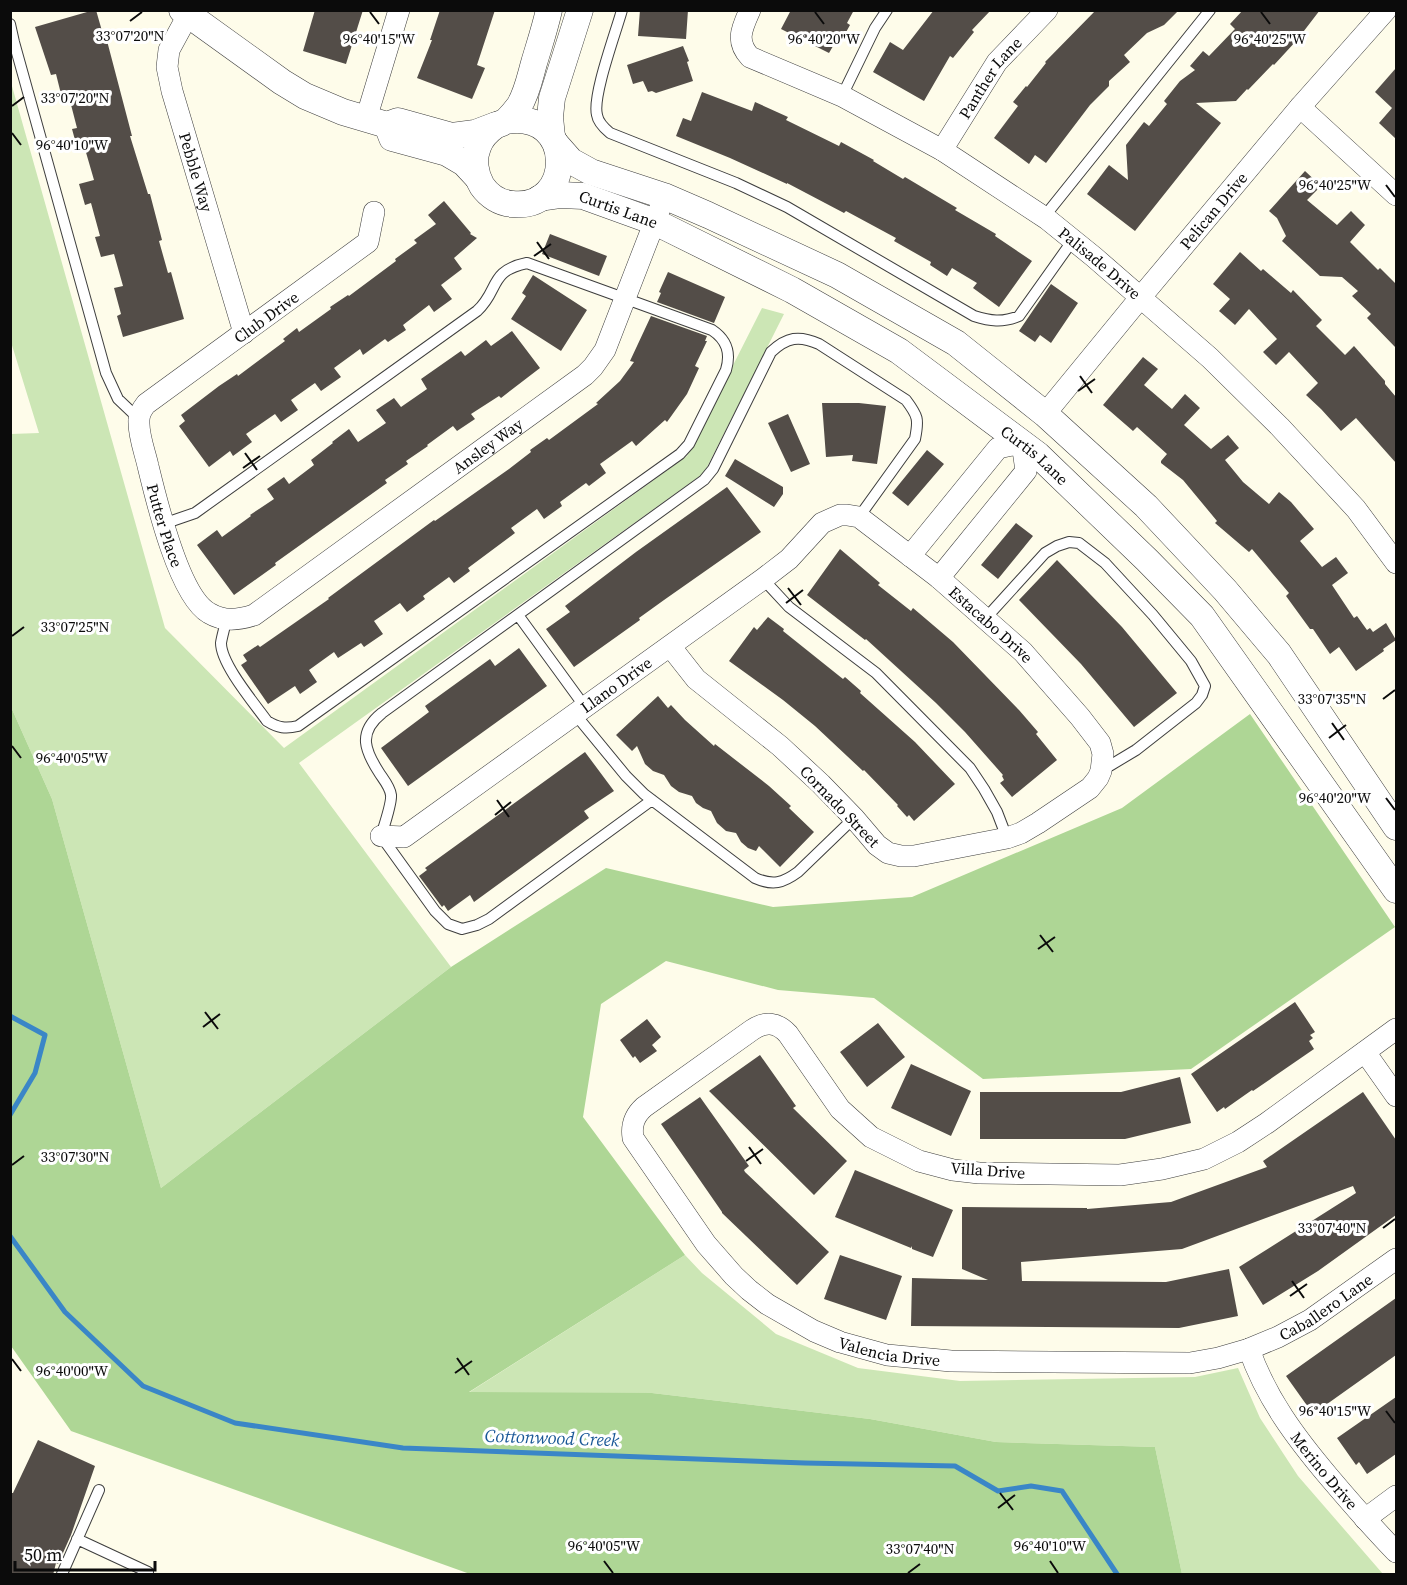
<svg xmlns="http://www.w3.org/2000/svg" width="1407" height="1585" viewBox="0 0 1407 1585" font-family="'Source Serif 4',serif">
<rect width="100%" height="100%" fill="#fefcea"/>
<path fill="#cce6b5" d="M10,79L165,628L284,748L687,456L762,308L784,314L704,473L299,763L451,967L161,1188L52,799L11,707V434L39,433L11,342Z
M685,1255L702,1273L776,1334L858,1368L960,1381L1195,1377L1238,1368L1260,1418L1298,1476L1383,1574H1182L1155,1447L996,1442L870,1419L652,1393H468Z"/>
<path fill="#aed695" d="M11,707L52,799L161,1188L451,967L606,868L773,907L912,897L1122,808L1250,714L1395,927L1191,1069L983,1079L874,998L778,990L666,961L601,1004L583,1117L685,1255L469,1392L652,1393L870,1419L996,1442L1155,1447L1182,1574H470L71,1431L11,1346Z"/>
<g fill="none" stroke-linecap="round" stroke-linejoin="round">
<path stroke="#3a86c7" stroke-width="5" d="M10,1016L45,1035L35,1073L10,1115
M10,1236L65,1312L143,1386L235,1423L403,1448L805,1463L955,1466L998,1491L1031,1486L1062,1491L1117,1574"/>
</g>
<path fill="#534d48" d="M94,10H96L104,38L106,37L132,136H130L148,194H150L162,240L159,241L168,273L171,272L184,319L123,337L117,316L121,314L114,288L123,286L114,254L101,257L95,237L100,236L91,203L85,205L79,184L94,180L85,149L78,151L72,129L77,128L69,97L62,98L56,74L51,75L35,27Z
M315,10H363L346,64L303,51Z
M440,10H495L477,65L485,68L472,99L417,78L432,40H430Z
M640,10H688L686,39L638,36Z
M791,10H854L847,23L850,25L840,43L836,41L829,53L781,29Z
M934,10H991L972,30L974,32L953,58L950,56L924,101L873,72L890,42L903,50Z
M1096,10H1179L1164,25L1147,33L1124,55L1130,62L1109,81V86L1090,105L1046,163L1035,155L1029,164L994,138L1018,106L1013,102L1026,86L1027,87L1046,63L1045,62Z
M1243,10H1320L1297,40L1274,65L1273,64L1248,90L1247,89L1236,101L1196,103L1221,123L1135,231L1087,194L1109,165L1128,180L1126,145L1144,122L1149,126L1167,104L1164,101L1180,81L1195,70L1190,66L1203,51L1209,56L1235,29L1230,24Z
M683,46L689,61L687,62L693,81L656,93L652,91L648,92L643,81L633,84L627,65Z
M1396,68V139L1379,123L1392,108L1375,92Z
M702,92L752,111L755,102L788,117L786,120L839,146L841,142L874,160L873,161L903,179L905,177L957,208L955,210L996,234L995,236L1032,261L999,307L973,288L977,283L952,268L947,276L930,265L931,262L894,241L896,238L846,211L844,213L787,183V184L730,158L676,136L683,118L691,121Z
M1305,171L1321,186L1307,200L1337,225L1351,211L1365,225L1350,242L1378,270L1380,268L1396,284V348L1367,318L1371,314L1352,296L1358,291L1342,277L1320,276L1282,241L1286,236L1277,218L1269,211Z
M444,201L471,233L470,234L477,238L454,258L462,269L441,285L452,299L434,312L429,305L403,325L406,330L388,342L385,339L363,355L360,349L334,368L341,377L321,391L315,383L291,400L298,410L281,422L275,414L246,434L252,442L233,456L230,451L209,467L179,426L185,421L181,415L219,386L237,374L238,376L285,341L283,339L297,328L299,332L331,309L330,307L348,295L349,296L396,261L395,259L417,243L414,240L436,224L428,215Z
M550,234L607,256L599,276L542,254Z
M1240,252L1261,271L1263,269L1291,293L1293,290L1322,320L1316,326L1345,355L1354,346L1385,381V384L1396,397V463L1356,418L1341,431L1321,409L1306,395L1318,383L1289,352L1276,365L1263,352L1277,339L1249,309L1235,325L1219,311L1230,299L1213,284Z
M668,272L725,297L714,323L657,302L661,293L659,292Z
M533,275L587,310L561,351L511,319L526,296L522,293Z
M1051,284L1078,303L1051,343L1040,335L1035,342L1019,331Z
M651,316L707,336L705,341H707L695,366L699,368L687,394L667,422L665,420L636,446L632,441L600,464L606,473L589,486L586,483L560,502L562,506L544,519L537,509L511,528L515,533L468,568L470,571L454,583L449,577L423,596L425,599L407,612L400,603L374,621L383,634L364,647L361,643L338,658L334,652L309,670L317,682L300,694L295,686L268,704L241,665L247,661L243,655L258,645L260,647L329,599L328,598L434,520L435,521L509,469L531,452L530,450L547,438L549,440L598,404L596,403L620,381L634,362L630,361Z
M512,331L540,368L501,398L499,396L471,414L475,419L457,431L453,426L427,445L428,446L406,461L408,464L385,480L387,483L275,563L276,565L234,595L197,545L217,530L222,537L251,516L250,515L274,499L267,489L284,477L289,484L314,465L311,460L333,443L332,442L349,429L358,442L386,423L376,410L394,398L401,407L427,389L421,379L461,351L465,356L486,340L491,346Z
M1143,357L1158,369L1144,385L1172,409L1185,394L1200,408L1184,425L1211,449L1228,435L1239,448L1225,460L1243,482L1269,504L1279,492L1291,502L1314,529L1300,541L1322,567L1336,557L1348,573L1332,585L1354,618L1357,616L1367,630L1370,628L1373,632L1386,623L1396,640L1383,649L1384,651L1356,671L1339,647L1330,654L1313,629H1310L1286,596L1289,593L1252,549L1249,552L1215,523L1217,521L1183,480L1161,463V461L1167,454L1137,427L1133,431L1103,405Z
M822,403H859L886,406L877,464L852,461L853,455L826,457Z
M788,414L810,464L791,472L768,423Z
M927,450L944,464L908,506L892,493Z
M735,459L783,487V494L774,507L725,476Z
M727,487L761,532L664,600L639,618L640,620L574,667L546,629L570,612L565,606L636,552Z
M1016,523L1033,536L998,579L981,565Z
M840,549L880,583L878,585L911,611L913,608L953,642L1019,710L1038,732L1036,734L1057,760L1012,797L1000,783L1004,780L1002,776L1003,775L965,732L936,703L866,639L865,640L807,595Z
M1057,560L1122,627L1177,693L1134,727L1081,664L1019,600Z
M768,617L784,629L783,631L843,679L845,677L861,691L860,693L915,742L955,784L914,821L909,815L907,817L897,806L898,805L864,770L863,771L815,726L783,700L729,661L754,627L757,630Z
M519,648L547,686L408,786L381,748L429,712L425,706L490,659L495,666Z
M658,696L668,708L671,705L685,720L714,746L715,744L769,786L791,806L789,808L814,832L780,867L759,846L756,851L748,848L741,842L736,833L726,831L717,823L711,811L703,808L696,803L692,796L679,792L671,786L664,775L653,771L645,764L637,746L632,751L616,735Z
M585,752L614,791L584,811L589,818L474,902L470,895L448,911L444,905L442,907L419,876L427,870L425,868Z
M1295,1002L1315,1032L1310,1035L1313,1038L1309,1041L1314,1049L1253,1091L1252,1090L1225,1109L1224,1107L1217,1112L1191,1074Z
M647,1019L661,1037L652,1045L657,1051L640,1063L635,1056L633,1058L620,1040Z
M878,1023L905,1057L867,1087L840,1052Z
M760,1055L796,1106L793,1108L847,1161L814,1195L709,1091Z
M911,1064L971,1091L951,1136L891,1108Z
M1180,1077L1191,1123L1125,1139H980V1092H1121Z
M1363,1092L1396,1140V1215L1318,1271L1263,1305L1239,1267L1356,1193L1353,1186L1182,1249L1021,1262L1022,1281L1166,1282L1229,1269L1238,1316L1179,1328L911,1326L912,1278L988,1280L962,1269V1207L1087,1208V1209L1171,1202L1267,1167L1263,1161Z
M700,1097L749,1166L744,1170L745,1172L829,1252L797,1285L722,1213V1212L661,1124Z
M855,1170L953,1210L933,1257L912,1249V1246L911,1248L835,1217Z
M840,1255L902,1276L886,1320L824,1299Z
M1396,1298V1355L1313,1414L1286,1376Z
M1396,1397V1454L1367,1474L1359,1462L1356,1465L1337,1438Z
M38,1440L95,1466L71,1535L58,1564L56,1563L53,1575H10V1493H13Z"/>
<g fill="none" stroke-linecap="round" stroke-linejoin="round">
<defs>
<path id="service" d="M622,10C616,32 592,96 597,115C598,122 604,128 610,133L736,183L787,207L974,316C990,321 1002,323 1019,316L1073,240
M10,24L14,42L106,373L118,399L139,419
M842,96L875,28L887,10
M1044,217L1210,10
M163,524L195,513L477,311C500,290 488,271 527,263L712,330C727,340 731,353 726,370L689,444L680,454L298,726C286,729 278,728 267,721C254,703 221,664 221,643C222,636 225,627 226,620
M763,579L789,607L876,673L970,768L984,789L997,812L1007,838
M518,615L585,707
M985,619L1045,553L1057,546L1069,542L1079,543L1105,563L1153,615L1191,661L1205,686L1202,695L1196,703L1136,750L1101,771
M575,714L626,776L644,794L755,878C773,886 783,883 798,872L854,818
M652,800L489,919L477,925L462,929L448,924L435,911L381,836C384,826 392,803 391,795C390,787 384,780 380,774C365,751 357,733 382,713L704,480L713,469L771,352C787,337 799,335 819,344L906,400C918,416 919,419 915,439L859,517
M77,1539L148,1572
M62,1574L99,1490"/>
<g id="minor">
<path id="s1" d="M750,10C742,28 735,41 750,57L842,96L942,150L1047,219L1094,257L1210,358L1280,427L1356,509L1396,563"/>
<path id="s2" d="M188,15L169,50L167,67L172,91L244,333"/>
<path d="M1300,107L1396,195"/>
<path d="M366,119L399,10"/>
<path id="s3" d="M942,150L997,62L1047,10"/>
<path id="s4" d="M374,212L368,242L146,404C142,409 139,414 139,420C138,435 145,452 148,466C156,499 179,596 209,613C224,622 238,620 254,615L585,375L593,367L605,350L660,208"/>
<path id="s5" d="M1045,414L1140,298L1300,107L1386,10"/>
<path d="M910,556L998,448L1022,443L1026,471L939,578"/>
<path id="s6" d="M381,836L404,837L763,579L789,559L822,523L840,515H847L859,517L939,578L1023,652L1080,717L1100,743L1103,754L1101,771L1098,778L1090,788L1038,823L1021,833L1007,838L914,856H901L888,853L877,845L854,818L821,784L780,746L696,679L670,646"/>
<path id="s7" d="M1396,1029L1267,1123L1238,1142L1204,1159L1162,1169L1120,1175L979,1173L953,1170L919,1161L871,1137L840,1109L788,1034C777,1022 765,1021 752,1030L644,1107C634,1116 631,1125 633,1138L706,1244L734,1276L749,1290L767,1304L814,1331L840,1342L887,1355L951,1361L1052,1362L1190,1363L1218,1358L1249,1349L1278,1337L1310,1320L1396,1259"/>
<path d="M1365,1052L1396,1096"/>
<path id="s8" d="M1249,1349C1266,1398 1296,1438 1329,1477C1351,1503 1373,1528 1396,1552"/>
<path d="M1365,1519L1396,1496"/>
</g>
<g id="tertiary">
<path d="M182,10L282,82L305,96L343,112L387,125L398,121L452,136L475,133L496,125"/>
<path d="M506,121C576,109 575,211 512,204C500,203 489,196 482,186C475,174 473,159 478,147C481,138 488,131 495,126C499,124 504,123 507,120C511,116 516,110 519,106C527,93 530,77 534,63C539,46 545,28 549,10"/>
<path d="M387,125L392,138L447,153L464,163L477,177"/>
<path d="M552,137L550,117L552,98L580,10"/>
<path d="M556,144L571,161L591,172L664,196L708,215L837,275L956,343L1045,414L1146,506L1225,590L1279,654L1396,827"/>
<path id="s9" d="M540,198L561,195L583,196L655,222L792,290L899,351L1038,455L1147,560L1202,616L1396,890"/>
</g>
</defs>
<use href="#service" stroke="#3e3e3e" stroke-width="12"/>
<use href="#minor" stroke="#3e3e3e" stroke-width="22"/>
<use href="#tertiary" stroke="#3e3e3e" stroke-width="27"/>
<use href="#service" stroke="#fff" stroke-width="10"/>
<use href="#minor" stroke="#fff" stroke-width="21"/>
<use href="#tertiary" stroke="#fff" stroke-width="26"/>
</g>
<path fill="none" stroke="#0b0b0b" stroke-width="2" d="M370,12L379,24M815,12L824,24M1261,12L1270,24M130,21L142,12M12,106L24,97M12,133L21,145M1386,185L1395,197M537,242L549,259M534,256L551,244M1080,376L1092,393M1078,391L1095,379M245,453L257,470M243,468L260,456M788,588L801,605M786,603L803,590M12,636L24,627M1383,699L1395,690M1332,723L1344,740M1329,738L1346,725M12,746L21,758M1386,798L1395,810M497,800L509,817M495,815L511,802M1040,935L1053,952M1038,949L1055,937M205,1012L218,1029M203,1027L220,1014M749,1147L761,1164M746,1161L763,1149M12,1165L24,1156M1383,1228L1395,1219M1292,1281L1304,1298M1290,1296L1307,1284M457,1358L469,1375M12,1359L21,1371M455,1373L472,1361M1386,1411L1395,1423M1000,1493L1013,1510M998,1508L1015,1495M604,1561L613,1573M1050,1561L1058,1573M908,1573L920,1564"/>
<g text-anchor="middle" stroke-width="6" stroke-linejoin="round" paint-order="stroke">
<g font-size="16" fill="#0b0b0b" stroke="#fff">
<text dy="6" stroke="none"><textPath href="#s3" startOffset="87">Panther Lane</textPath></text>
<text dy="6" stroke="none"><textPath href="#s2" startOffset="166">Pebble Way</textPath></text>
<text dy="6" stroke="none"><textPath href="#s5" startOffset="264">Pelican Drive</textPath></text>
<text dy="6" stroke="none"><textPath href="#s9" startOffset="81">Curtis Lane</textPath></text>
<text dy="6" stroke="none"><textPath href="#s1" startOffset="459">Palisade Drive</textPath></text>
<text transform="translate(266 317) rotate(-36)" y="6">Club Drive</text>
<text dy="6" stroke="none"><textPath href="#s4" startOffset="867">Ansley Way</textPath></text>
<text dy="6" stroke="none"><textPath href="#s9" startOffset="567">Curtis Lane</textPath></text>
<text dy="6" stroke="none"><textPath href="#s4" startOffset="432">Putter Place</textPath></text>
<text dy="6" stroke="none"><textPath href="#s6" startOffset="756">Estacabo Drive</textPath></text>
<text dy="6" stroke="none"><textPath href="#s6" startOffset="284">Llano Drive</textPath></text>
<text transform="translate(840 806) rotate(46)" y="6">Cornado Street</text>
<text transform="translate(988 1170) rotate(4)" y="6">Villa Drive</text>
<text dy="6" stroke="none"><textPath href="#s7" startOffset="1712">Caballero Lane</textPath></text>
<text dy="6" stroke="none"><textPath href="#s7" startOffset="1262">Valencia Drive</textPath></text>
<text dy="6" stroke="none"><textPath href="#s8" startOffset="144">Merino Drive</textPath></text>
</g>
<g font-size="18" font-style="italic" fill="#1a5897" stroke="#fff">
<text transform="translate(552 1438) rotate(2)" y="6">Cottonwood Creek</text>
</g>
</g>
<g font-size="15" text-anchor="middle" fill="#0b0b0b" stroke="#fff" stroke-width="6" stroke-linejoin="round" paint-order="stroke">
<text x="130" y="41">33°07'20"N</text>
<text x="379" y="44">96°40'15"W</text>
<text x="824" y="44">96°40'20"W</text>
<text x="1270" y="44">96°40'25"W</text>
<text x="75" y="103">33°07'20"N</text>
<text x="72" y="150">96°40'10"W</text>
<text x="1335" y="190">96°40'25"W</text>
<text x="75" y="632">33°07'25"N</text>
<text x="1332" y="704">33°07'35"N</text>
<text x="72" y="763">96°40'05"W</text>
<text x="1335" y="803">96°40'20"W</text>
<text x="75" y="1162">33°07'30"N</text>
<text x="1332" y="1233">33°07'40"N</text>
<text x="72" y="1376">96°40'00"W</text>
<text x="1335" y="1416">96°40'15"W</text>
<text x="604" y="1551">96°40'05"W</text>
<text x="1050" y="1551">96°40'10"W</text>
<text x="920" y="1554">33°07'40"N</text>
</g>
<rect width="1407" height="1585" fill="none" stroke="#0b0b0b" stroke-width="24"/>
<path d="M15 1561v9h140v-9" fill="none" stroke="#0b0b0b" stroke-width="3"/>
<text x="24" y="1561" font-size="18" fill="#0b0b0b" stroke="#ffffff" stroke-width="4.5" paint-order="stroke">50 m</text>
</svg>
